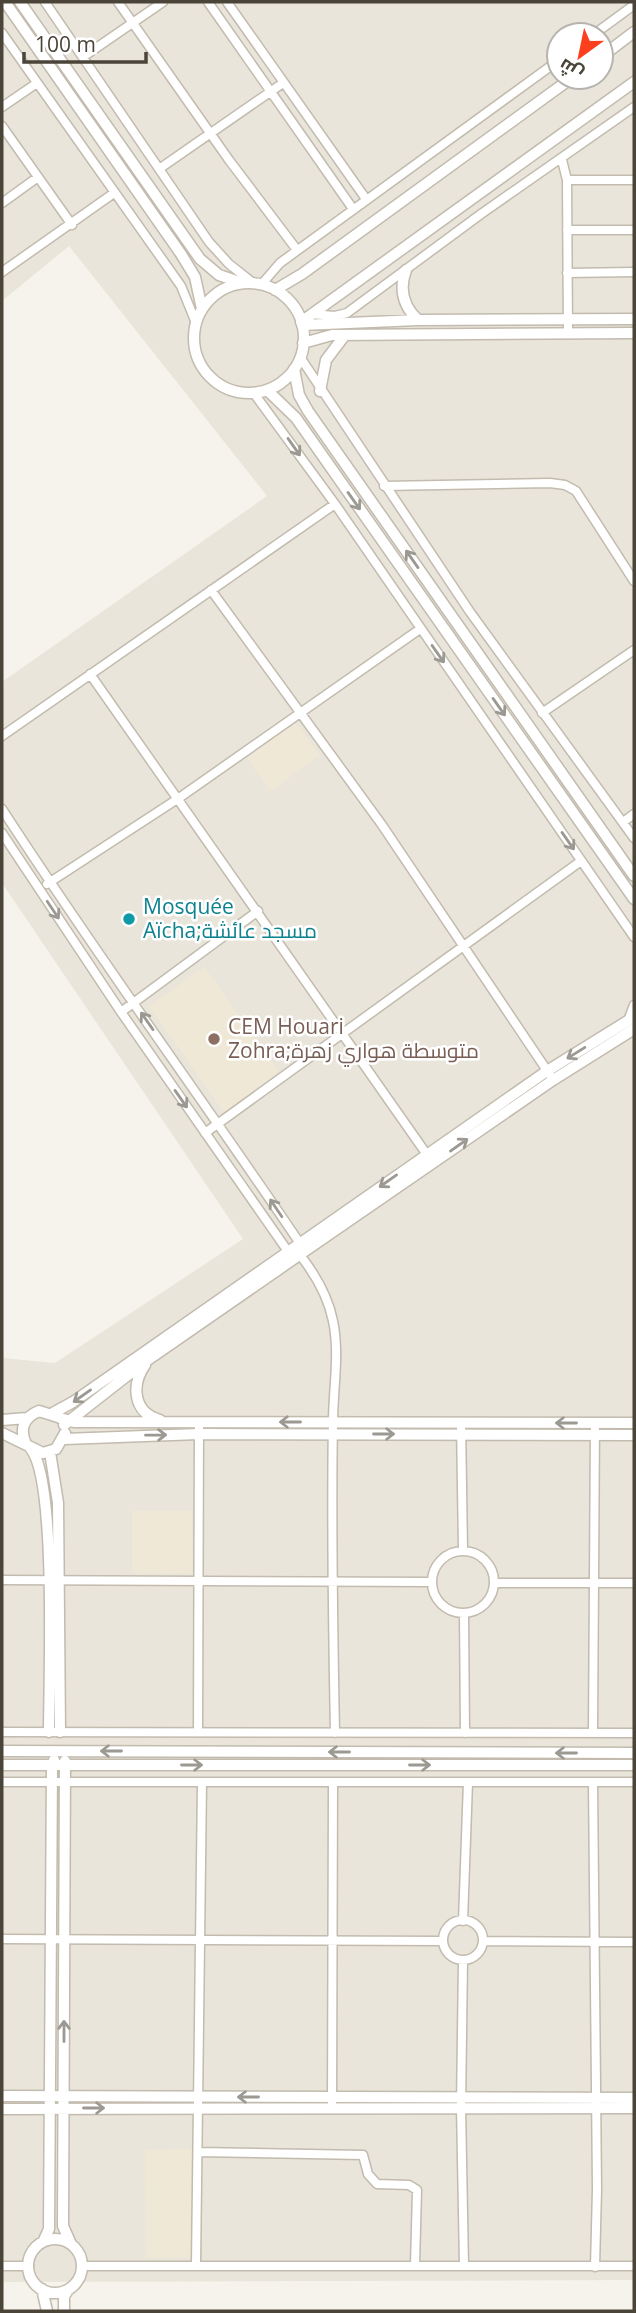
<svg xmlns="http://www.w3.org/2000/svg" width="636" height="2313" viewBox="0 0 636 2313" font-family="'Open Sans',Cairo,sans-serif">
<rect width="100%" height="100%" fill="#f6f3ec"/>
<path fill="#eae5da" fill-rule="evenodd" d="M2,2H634V2280L2,2282V1358L55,1363L243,1239L2,883V682L267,496L69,246L2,301ZM559,35H601V77H559Z"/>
<path fill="#efe8d6" d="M296,723L320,755L271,791L247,758Z
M204,967L279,1072L224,1112L149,1006Z
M132,1511H192V1574L132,1573Z
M193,2149V2257L146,2258L145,2150Z"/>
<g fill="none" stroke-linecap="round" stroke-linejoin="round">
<defs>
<path id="minor" d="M45,2L209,242L229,264L253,283
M118,2L229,160L297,250
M208,2L353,209
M227,2L366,199
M2,33L181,286L196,323
M593,35L634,5
M83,57L163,2
M2,107L37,83
M2,126L72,225
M562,160L567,180L568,334
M159,169L283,83
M567,180H634
M2,203L38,177
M567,230H634
M2,272L114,193
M567,273L634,272
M261,285L280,263L559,60
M311,314L335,316L347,313L481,214L634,107
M300,357L470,612L634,838
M253,392L335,504L634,937
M384,486L550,483L565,485L576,491L634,581
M211,590L382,825L550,1075
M90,674L430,1159
M542,713L634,650
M2,736L335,504
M2,809C97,956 201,1097 299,1242V1249
M623,822L634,814
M2,833L121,1012L287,1250L293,1252
M47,884L179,798L420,629
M121,1012L258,911
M628,1021L634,1005
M205,1133L581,861
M300,1255C315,1274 328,1296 333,1321C340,1354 333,1389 333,1422C331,1526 333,1629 335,1733
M461,1423L463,1550
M432 1582a31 31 0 1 1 62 0a31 31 0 1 1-62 0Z
M2,1580L432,1582
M495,1583H634
M464,1613L465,1733
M2,1732L634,1733
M198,1732L199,1422
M593,1733L595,1423
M2,1782H634
M593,1782L597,2189L595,2267
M443 1940a20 20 0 1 1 40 0a20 20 0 1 1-40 0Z
M463,1921L468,1782
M2,1939L443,1941
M483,1941L634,1942
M463,1960L461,2107L464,2266
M332,2107L333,1782
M198,2152L363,2155L368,2174L377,2184L409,2185L417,2190L415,2265
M196,2265L202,1782
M2,2266H29
M82,2266H634"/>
<path id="tertiary" d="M5,2L181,254L195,277L202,309
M20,2L200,259L219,275L242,283
M601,57L634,32
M406,270C399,289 403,306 418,320
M194 338a55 55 0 1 1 110 0a55 55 0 1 1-110 0Z
M275,290L302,274L573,77
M301,322L634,82
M302,325L418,320L634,319
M303,343L332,335L634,333
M294,369L299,395L308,411L634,876
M267,390L296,418L634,899
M320,391L326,360L345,335
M145,1365C131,1385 133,1413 160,1420
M53,1413L73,1402L547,1071L634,1017
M60,1418L74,1422L634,1423
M2,1420L27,1418
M64,1425L142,1364L305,1251L553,1080L634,1029
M2,1433L43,1453L56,1449L65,1433
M64,1439L199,1434L634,1435
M26,1444C19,1429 24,1417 39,1411L58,1417
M31,1449C57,1481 49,1682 49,1732
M50,1452L58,1503L60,1732
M2,1751L634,1753
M65,1761L63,2226L71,2244
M2,1765H634
M2,2096L634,2098
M2,2109L634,2108
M28 2266a27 27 0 1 1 54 0a27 27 0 1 1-54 0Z
M43,2242L49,2229L52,1765L54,1760
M42,2289L47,2311
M64,2311V2296L69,2289"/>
</defs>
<use href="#minor" stroke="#c2bbae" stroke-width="11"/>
<use href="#tertiary" stroke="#c2bbae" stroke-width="13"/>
<use href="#minor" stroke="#fff" stroke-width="8"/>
<use href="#tertiary" stroke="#fff" stroke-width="10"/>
</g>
<defs><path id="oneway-shaft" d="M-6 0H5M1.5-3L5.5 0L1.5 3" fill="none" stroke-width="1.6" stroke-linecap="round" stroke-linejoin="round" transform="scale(1.75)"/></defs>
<g stroke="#9c9892">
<use href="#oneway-shaft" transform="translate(294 447) rotate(55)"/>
<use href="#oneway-shaft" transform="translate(354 501) rotate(55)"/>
<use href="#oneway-shaft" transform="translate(412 559) rotate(-125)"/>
<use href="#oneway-shaft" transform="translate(438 654) rotate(55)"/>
<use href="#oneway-shaft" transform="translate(499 707) rotate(55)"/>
<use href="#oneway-shaft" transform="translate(568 841) rotate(55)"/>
<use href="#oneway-shaft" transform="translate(53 910) rotate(56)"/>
<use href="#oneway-shaft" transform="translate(147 1021) rotate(-125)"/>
<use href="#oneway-shaft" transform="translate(576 1053) rotate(148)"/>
<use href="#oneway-shaft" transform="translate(181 1099) rotate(55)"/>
<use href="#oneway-shaft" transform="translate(459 1145) rotate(-35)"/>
<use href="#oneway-shaft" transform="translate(388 1181) rotate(145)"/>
<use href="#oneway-shaft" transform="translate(276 1208) rotate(-124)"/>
<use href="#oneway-shaft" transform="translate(82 1396) rotate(145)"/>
<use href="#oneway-shaft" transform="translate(290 1422) rotate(-180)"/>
<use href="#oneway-shaft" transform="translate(566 1423) rotate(-180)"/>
<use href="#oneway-shaft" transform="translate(384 1434)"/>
<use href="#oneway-shaft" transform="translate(156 1435) rotate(-1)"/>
<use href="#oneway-shaft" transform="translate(111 1751) rotate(-180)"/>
<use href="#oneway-shaft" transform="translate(339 1752) rotate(-180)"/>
<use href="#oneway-shaft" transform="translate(566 1753) rotate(-180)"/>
<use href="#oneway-shaft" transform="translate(192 1765)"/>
<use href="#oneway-shaft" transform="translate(420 1765)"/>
<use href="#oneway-shaft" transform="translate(64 2031) rotate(-90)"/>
<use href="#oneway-shaft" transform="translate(248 2097) rotate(-180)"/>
<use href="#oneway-shaft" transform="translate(94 2108)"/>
</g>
<circle fill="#0f9aa8" stroke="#fff" stroke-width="2.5" cx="129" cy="919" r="7"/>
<circle fill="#8d6e63" stroke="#fff" stroke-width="2.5" cx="214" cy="1039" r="7"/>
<g text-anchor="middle" stroke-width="5" stroke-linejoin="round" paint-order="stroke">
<g font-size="21" fill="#0d838f" stroke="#fff" text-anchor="start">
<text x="143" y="914">Mosquée<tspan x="143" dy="24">Aïcha;مسجد عائشة</tspan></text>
</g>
<g font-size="21" fill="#785e54" stroke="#fff" text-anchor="start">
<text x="228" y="1034">CEM Houari<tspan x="228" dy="24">Zohra;متوسطة هواري زهرة</tspan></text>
</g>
</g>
<rect width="636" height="2313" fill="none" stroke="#4b4439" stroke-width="7"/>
<g transform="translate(580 56) rotate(213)"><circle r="33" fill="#ffffff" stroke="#b7b4b0" stroke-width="2"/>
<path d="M0-5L12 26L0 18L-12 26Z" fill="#fc3f1d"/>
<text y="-10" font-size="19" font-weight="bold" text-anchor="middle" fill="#4b4439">ش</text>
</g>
<path d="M24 52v10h122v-10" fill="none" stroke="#4b4439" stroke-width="3.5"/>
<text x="35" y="52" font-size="21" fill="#4b4439" stroke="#ffffff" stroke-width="5" paint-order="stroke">100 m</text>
</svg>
